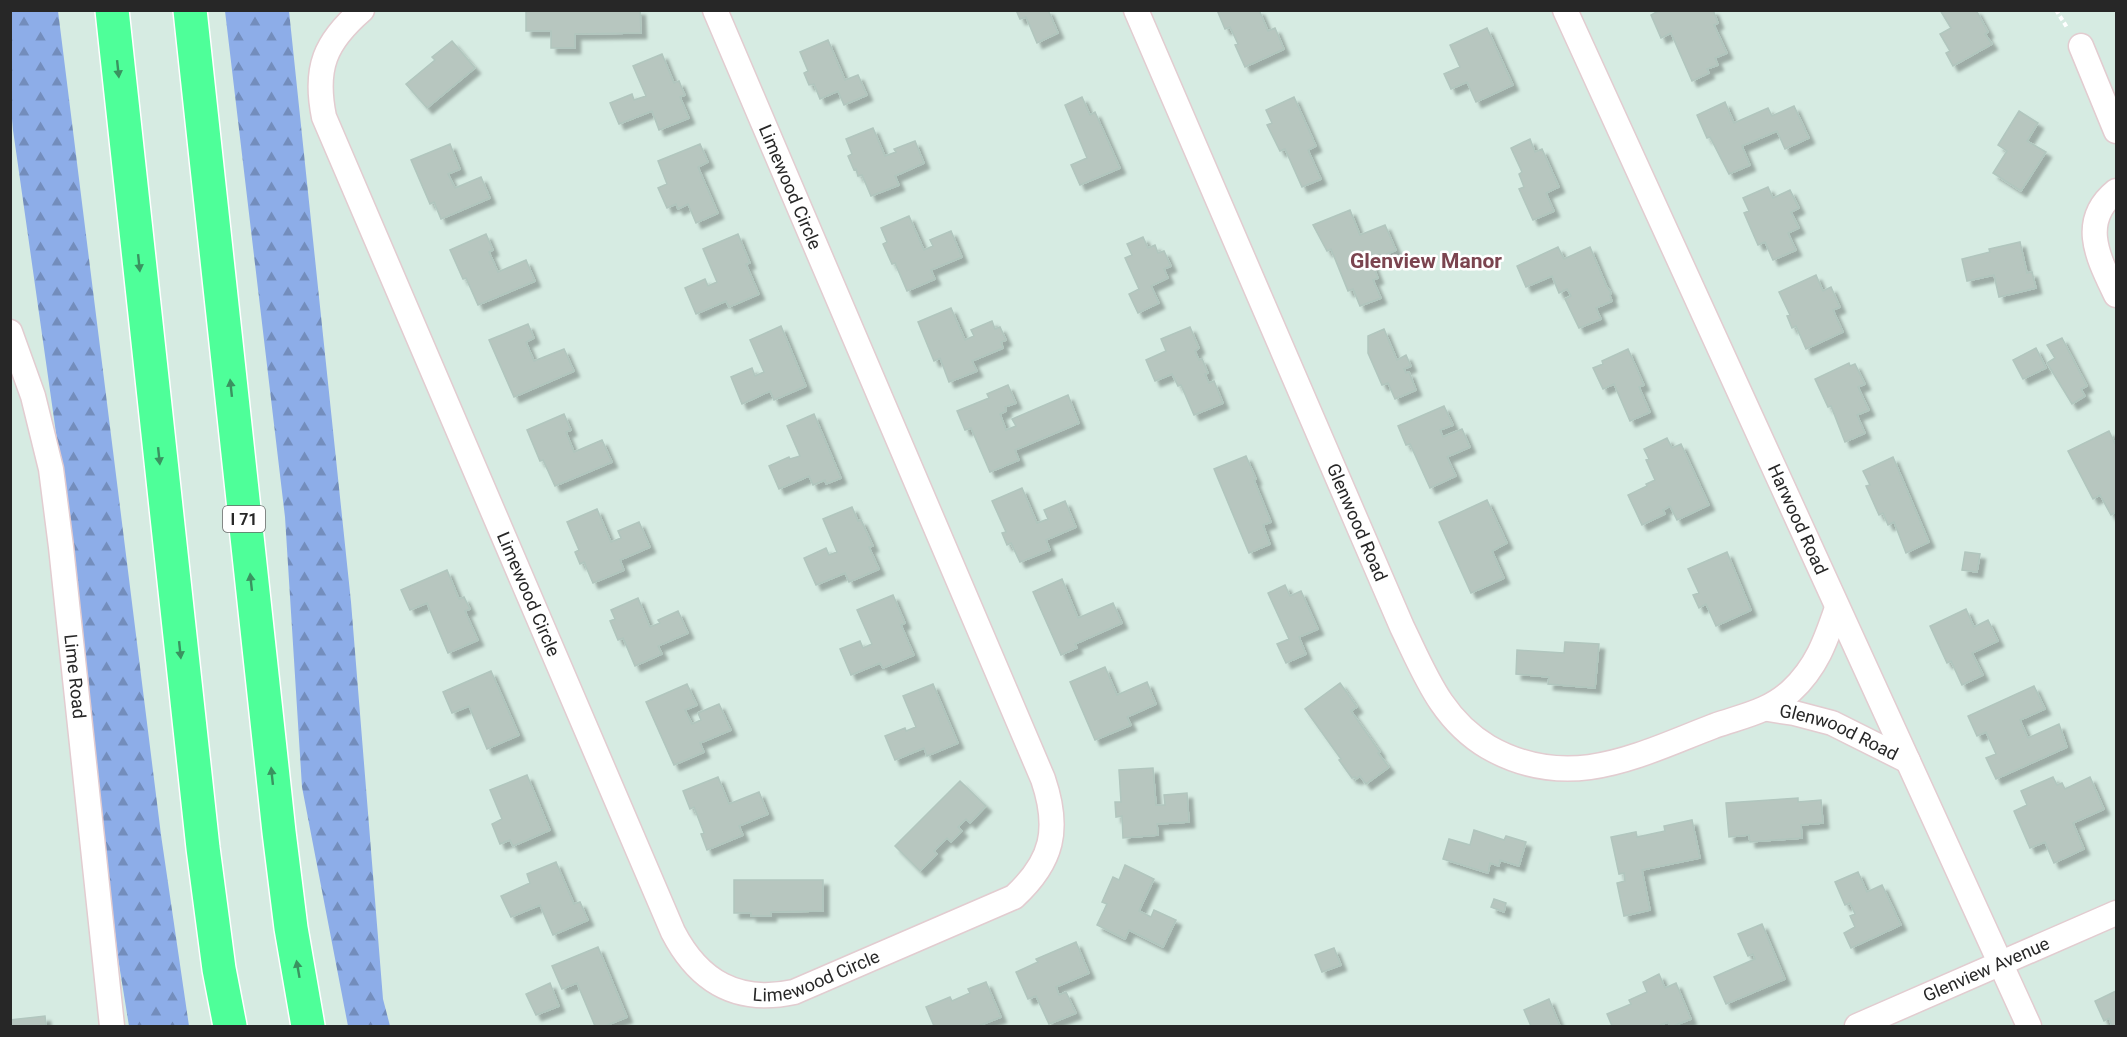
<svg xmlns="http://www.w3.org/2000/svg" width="2127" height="1037" viewBox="0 0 2127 1037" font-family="Roboto,sans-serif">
<defs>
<pattern id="forest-firs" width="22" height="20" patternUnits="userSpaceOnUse" patternTransform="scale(1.5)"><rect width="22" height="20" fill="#8dade8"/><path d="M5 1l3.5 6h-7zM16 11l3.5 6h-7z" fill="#738dbc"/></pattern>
<filter id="shadow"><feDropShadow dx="5.5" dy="5.5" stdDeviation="1.5" flood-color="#0004"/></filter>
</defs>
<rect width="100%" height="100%" fill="#d6ebe2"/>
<path fill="url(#forest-firs)" d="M10,11H58L161,835L189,1026H129L118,958L60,461L13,130L10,96Z
M225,11H289L351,602L383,999L390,1026H348L302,787L285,517Z"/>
<path fill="#b7c6bf" stroke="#b1c6be" stroke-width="1.5" filter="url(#shadow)" d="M526,10H640L641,33L575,34V48H551V31H526Z
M1016,10H1048L1058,33L1037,43L1026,17L1020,19Z
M1217,10H1259L1268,31L1275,28L1284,49L1245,67L1235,45L1238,44L1230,27L1225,29Z
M1660,10H1713L1718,23L1714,25L1727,53L1715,58L1718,65L1707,69L1709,73L1692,81L1671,33L1661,38L1651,15Z
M1940,10H1976L1988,32L1985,34L1992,44L1953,66L1946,53L1950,51L1940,34L1951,28Z
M1487,28L1513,85L1476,102L1467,82L1451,89L1444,74L1460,67L1450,45Z
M828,40L845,80L858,75L867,95L844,105L838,91L820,99L814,84L809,85L804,73L808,71L800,52Z
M452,41L475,68L427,108L406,84L435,60L432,57Z
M662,54L674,83L679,81L683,91L685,95L680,97L689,118L659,130L652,111L619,124L610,103L632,94L634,100L646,96L633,66Z
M1082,97L1090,115L1095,112L1120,168L1080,185L1071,165L1087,158L1065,105Z
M1294,97L1316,146L1308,150L1321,179L1302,187L1285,149L1280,151L1267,125L1272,123L1266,110Z
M1725,102L1734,123L1768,108L1772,116L1794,106L1809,138L1785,149L1777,131L1742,146L1750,165L1729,174L1710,137L1707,138L1697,115Z
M2019,111L2038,123L2027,141L2046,152L2021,191L1993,173L2007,151L1998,145Z
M873,128L885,156L896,152L894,149L915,141L924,163L895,176L899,185L871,196L862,175L858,176L856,169L854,170L848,156L852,154L846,139Z
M1530,139L1535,152L1542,149L1559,187L1546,193L1554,211L1533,220L1519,189L1524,187L1519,174L1522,172L1511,148Z
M450,144L460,169L448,174L455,188L481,177L490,198L441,219L434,202L430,204L411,160Z
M700,144L708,162L698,167L718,213L696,223L688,204L678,209L676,204L667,208L658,188L667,184L658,161Z
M1768,187L1773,198L1790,190L1799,208L1791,212L1799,228L1788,233L1796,250L1773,260L1765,242L1758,245L1744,213L1749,211L1743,198Z
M1350,210L1360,235L1385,225L1396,250L1371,261L1378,278L1373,280L1381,298L1360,306L1353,289L1348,291L1331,249L1327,251L1313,225Z
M909,216L924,250L933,246L930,240L951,231L962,257L931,270L935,279L907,291L895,263L892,264L883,244L887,242L881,228Z
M486,234L493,250L489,252L498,272L526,260L535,281L478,305L466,278L463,279L450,250Z
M738,234L750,263L746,264L759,294L729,307L726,301L696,314L685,288L705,279L708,286L717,282L703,249Z
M1143,237L1148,248L1155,245L1158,253L1164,251L1171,266L1164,269L1168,278L1151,286L1159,303L1138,313L1129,294L1139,289L1125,258L1132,255L1127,244Z
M2020,242L2027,273L2032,272L2036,288L1999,297L1994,275L1967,281L1962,259L1990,252L1989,249Z
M1558,247L1564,259L1590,247L1607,287L1611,292L1610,296L1612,301L1596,308L1601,319L1579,328L1565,299L1571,296L1567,289L1559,293L1552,276L1526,287L1517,266Z
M1816,275L1823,291L1831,287L1840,307L1833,310L1843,332L1806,349L1796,326L1792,328L1787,316L1790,315L1779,292Z
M951,308L965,340L974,336L971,330L992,321L995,329L1000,327L1006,340L1001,342L1003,348L972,361L977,371L949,382L940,358L934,361L918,322Z
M528,324L534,338L526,342L534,361L564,349L574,371L514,397L489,340Z
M781,326L806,386L774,400L770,391L742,404L731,377L752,368L755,376L764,372L750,340Z
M1190,327L1199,348L1195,351L1199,360L1202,359L1208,373L1205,374L1209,383L1214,381L1223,403L1194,415L1181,385L1178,386L1172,374L1155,381L1146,360L1166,351L1161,339Z
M1384,329L1397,360L1406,355L1411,366L1404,369L1406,373L1409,372L1416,390L1395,399L1388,383L1382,385L1368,353V336Z
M2062,338L2087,386L2081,389L2085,396L2072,404L2047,363L2055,358L2047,345Z
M2036,348L2046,368L2023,379L2013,360Z
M1628,349L1644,385L1639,387L1650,412L1630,421L1614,384L1603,389L1593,368L1603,364L1602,361Z
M1849,363L1850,366L1855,364L1865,384L1858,387L1869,410L1857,415L1865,433L1845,442L1831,406L1828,407L1815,379Z
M1008,385L1016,403L1005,407L1006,411L1000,414L1006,430L1016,426L1012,419L1068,395L1079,423L1015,450L1019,460L990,472L971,428L965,430L957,411L989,398L987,394Z
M1444,406L1453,425L1440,430L1443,437L1462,429L1470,447L1447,457L1456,476L1430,488L1410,444L1406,445L1398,426Z
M564,414L571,430L566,432L574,452L602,440L612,462L555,486L543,460L540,461L527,430Z
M814,414L841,478L826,484L825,480L813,485L809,476L779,489L769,466L789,457L790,459L800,456L787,426Z
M2109,431L2116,446V512L2111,515L2100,495L2093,499L2068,451Z
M1667,438L1672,448L1681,444L1709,505L1677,520L1670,506L1663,510L1665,514L1642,525L1628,495L1647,486L1646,484L1655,480L1646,460L1649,459L1644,449Z
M1246,456L1256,479L1254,480L1271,522L1263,525L1270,544L1249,553L1214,469Z
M1893,457L1929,542L1906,553L1894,522L1888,525L1883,513L1879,515L1866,486L1870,485L1863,471Z
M1022,488L1037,523L1048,519L1044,510L1065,501L1076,527L1046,540L1050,550L1020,562L1011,543L1007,545L1002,533L1006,532L992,501Z
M1487,500L1507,543L1492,551L1504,578L1471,593L1439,522Z
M852,507L858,521L861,520L873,546L869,547L879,569L849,582L845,573L816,585L804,558L826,548L829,555L837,552L823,519Z
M597,509L611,542L621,538L618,531L639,522L650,547L620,560L624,570L593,583L584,562L580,564L575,552L579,550L567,522Z
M1727,552L1751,610L1716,626L1706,604L1699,608L1693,595L1699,593L1688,569Z
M1965,552L1980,554L1977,572L1962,570Z
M447,570L459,599L464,597L470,609L465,611L478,640L448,653L427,603L410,610L401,590Z
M1062,579L1078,618L1113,603L1122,623L1075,644L1077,648L1061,655L1033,592Z
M1285,585L1290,596L1301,591L1318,629L1299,637L1306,654L1286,663L1277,644L1289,639L1268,593Z
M893,595L905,623L901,625L914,655L883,668L880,663L851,675L840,649L860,641L863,648L872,644L857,610Z
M638,598L650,627L660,623L658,620L678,611L688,633L658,646L662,654L635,666L623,638L618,640L610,621L615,619L611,610Z
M1966,609L1974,627L1988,620L1998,641L1972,653L1983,675L1962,685L1951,661L1947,663L1930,626Z
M1565,642L1599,644L1595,688L1548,684L1549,677L1516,674L1517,650L1564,653Z
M1105,667L1117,695L1147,682L1156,704L1127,717L1131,725L1095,740L1070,682Z
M491,671L519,735L487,749L469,706L452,713L443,692Z
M1340,683L1357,707L1351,711L1380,752L1378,753L1389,767L1366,784L1360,776L1356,779L1355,777L1352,778L1339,760L1341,759L1305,709Z
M687,684L697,705L685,710L692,724L701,720L698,713L719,704L731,730L700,743L704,752L674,765L646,702Z
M933,684L958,743L927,756L924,748L895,760L885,736L905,728L906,731L916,727L903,696Z
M2034,686L2045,709L2020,720L2028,738L2059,724L2067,747L1996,779L1986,758L1996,754L1986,732L1977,736L1968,716Z
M1153,768L1156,805H1165L1164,795L1187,793L1189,822L1157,824L1158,835L1123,838L1122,816L1116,817L1115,802H1121L1119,770Z
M527,775L550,830L513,846L510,840L500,844L492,824L502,819L490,790Z
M718,777L729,804L759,792L768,814L739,826L743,835L707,850L701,834L704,833L694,807L690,809L683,791Z
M2053,777L2057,785L2062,783L2065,789L2090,777L2104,809L2073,823L2084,849L2054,863L2045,842L2030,848L2014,811L2027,805L2021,791Z
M960,781L986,806L970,823L966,819L958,827L962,831L951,842L947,838L934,851L937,854L920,871L895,846Z
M1798,798V802L1821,800L1823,823L1801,825L1802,838L1750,842L1749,835L1729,837L1726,803Z
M1692,820L1700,858L1642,870L1650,910L1624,916L1617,883L1625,881L1624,873L1619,874L1611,837L1636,832L1637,837L1665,831L1664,826Z
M1474,830L1504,840L1506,836L1526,842L1519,866L1500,860L1499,866L1490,863L1488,873L1443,859L1449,839L1470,845Z
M556,862L574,904L580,902L588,920L553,935L540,905L511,917L501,896L530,883L527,874Z
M1125,865L1154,879L1139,911L1151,917L1154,910L1176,920L1163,947L1129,930L1125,939L1097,925L1107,904L1102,902L1113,877L1119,880Z
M1858,872L1867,892L1882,885L1901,925L1851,948L1844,933L1855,927L1850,916L1855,914L1850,903L1845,905L1835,882Z
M734,880H823V911L771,912V916H751V913H734Z
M1494,899L1506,903L1504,912L1491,907Z
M1762,924L1785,979L1726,1004L1714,977L1755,959L1753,954L1748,956L1738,934Z
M1076,942L1089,973L1056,987L1059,995L1066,992L1076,1013L1049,1024L1036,996L1028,999L1016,972L1038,962L1036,959Z
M598,947L627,1017L605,1026H595L577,983L562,989L552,966Z
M1334,948L1341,965L1322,972L1315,955Z
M1659,974L1665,988L1676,983L1691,1019L1673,1026H1670L1668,1022L1658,1026H1612L1607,1014L1631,1004L1629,1000L1647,992L1643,982Z
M986,982L1001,1017L978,1026H934L926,1007L950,997L952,1001L970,993L968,989Z
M550,983L559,1006L536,1015L526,994Z
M2116,991V1026H2112L2109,1018L2104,1021L2095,1001Z
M1549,999L1560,1026H1531L1524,1010Z
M45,1016L46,1026H10V1020Z"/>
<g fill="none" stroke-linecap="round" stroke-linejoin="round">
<defs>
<g id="minor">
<path id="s1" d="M362,10C325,42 314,68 324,117L673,932C699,982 738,1004 794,992L1014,897C1053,861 1060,829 1043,779L715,10"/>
<path id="s2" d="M1136,10L1402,627C1425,674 1441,719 1488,747C1569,793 1636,756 1714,726C1742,716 1768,712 1791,691C1817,667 1826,640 1837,608"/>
<path id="s3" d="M1565,10L2029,1026"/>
<path d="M2081,46L2116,131"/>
<path d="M2116,191C2078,222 2099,259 2116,295"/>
<path id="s4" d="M10,332L33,396L51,469L61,547L112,1026"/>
<path id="s5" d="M1768,709L1794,713L1832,723L1908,761"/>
<path id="s6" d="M1857,1026L2116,913"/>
</g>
<path id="motorway" d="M112,10L203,848L219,969L230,1026
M190,10L279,832L291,928L308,1026"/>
</defs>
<use href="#minor" stroke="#e2ccd0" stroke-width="27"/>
<use href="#motorway" stroke="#fff" stroke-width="36"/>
<path stroke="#fff" stroke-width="4" stroke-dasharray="4.5 3" stroke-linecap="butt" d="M2056,10L2068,29"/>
<use href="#minor" stroke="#fff" stroke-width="24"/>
<use href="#motorway" stroke="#4eff99" stroke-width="33"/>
</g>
<defs><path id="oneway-solid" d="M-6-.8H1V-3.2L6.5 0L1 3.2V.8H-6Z" transform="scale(1.5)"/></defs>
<g fill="#3a9360">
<use href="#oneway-solid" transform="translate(118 69) rotate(84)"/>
<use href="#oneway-solid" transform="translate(139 263) rotate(84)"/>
<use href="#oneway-solid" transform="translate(231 388) rotate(-96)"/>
<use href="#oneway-solid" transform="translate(159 456) rotate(84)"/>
<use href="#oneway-solid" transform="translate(251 582) rotate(-96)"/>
<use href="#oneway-solid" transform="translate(180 650) rotate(84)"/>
<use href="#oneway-solid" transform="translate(272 776) rotate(-96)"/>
<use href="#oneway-solid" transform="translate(298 969) rotate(-100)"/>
</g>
<g text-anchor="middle" stroke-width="5" stroke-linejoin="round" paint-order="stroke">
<rect fill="#fff" stroke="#686868" stroke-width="1.5" x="223" y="506" width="42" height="26" rx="4.5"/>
<g font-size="16" font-weight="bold" fill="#272727">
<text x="244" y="525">I 71</text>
</g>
<g font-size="18" fill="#272727" stroke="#fff">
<text transform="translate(790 187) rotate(67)" y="6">Limewood Circle</text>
<text dy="6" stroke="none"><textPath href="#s3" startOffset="560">Harwood Road</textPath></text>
<text dy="6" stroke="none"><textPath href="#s2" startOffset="558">Glenwood Road</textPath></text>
<text dy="6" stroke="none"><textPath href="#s1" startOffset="640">Limewood Circle</textPath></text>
<text dy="6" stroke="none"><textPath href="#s4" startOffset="352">Lime Road</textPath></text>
<text dy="6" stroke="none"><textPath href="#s5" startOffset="75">Glenwood Road</textPath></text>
<text dy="6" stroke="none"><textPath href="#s6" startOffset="141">Glenview Avenue</textPath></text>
<text dy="6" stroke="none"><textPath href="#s1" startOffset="1180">Limewood Circle</textPath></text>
</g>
<g font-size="21" font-weight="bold" fill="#7b444f" stroke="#fff">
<text x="1426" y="268">Glenview Manor</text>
</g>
</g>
<rect width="2127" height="1037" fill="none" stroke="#272727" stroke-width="24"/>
</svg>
